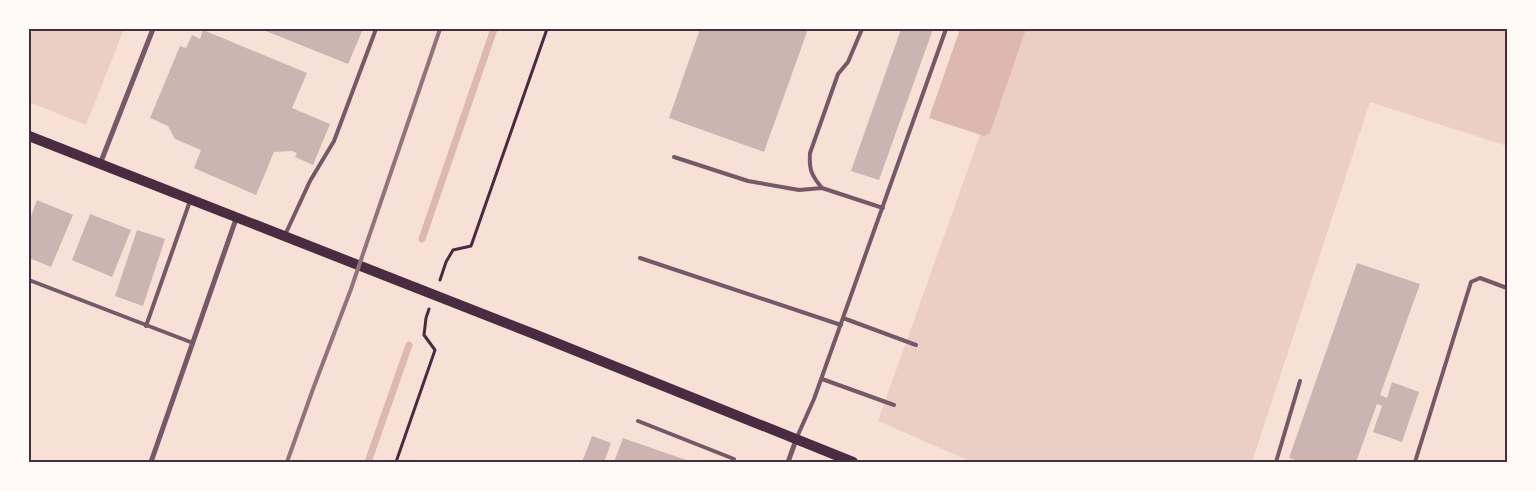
<svg xmlns="http://www.w3.org/2000/svg" width="1536" height="491" viewBox="0 0 1536 491" font-family="'Space Grotesk',sans-serif">
<rect width="100%" height="100%" fill="#f7e1d7"/>
<path fill="#ebcfc5" d="M33,29H124L86,125L29,102V40Z
M1018,29H1507V146L1370,102L1252,462H972L878,421Z"/>
<path fill="#dcb8b0" d="M960,29H1026L990,133L984,136L929,118Z"/>
<g fill="none" stroke-linecap="round" stroke-linejoin="round">
<path stroke="#dcb8b0" stroke-width="7" d="M422,239L494,29
M368,462L409,345"/>
</g>
<path fill="#ccb4b1" d="M261,29H363L348,64Z
M700,29H808L764,152L669,118Z
M901,29H933L879,180L851,171Z
M203,30L307,73L292,108L330,124L313,165L295,157L297,153L292,151L274,152L256,195L194,168L201,150L175,139L168,126L150,118L180,46L186,48L192,35L200,39Z
M37,200L73,215L51,267L29,258V222Z
M90,214L131,230L112,277L72,260Z
M137,230L165,239L143,306L115,296Z
M1357,263L1420,284L1380,395L1387,398L1392,382L1419,392L1402,442L1373,432L1382,406L1377,404L1356,462H1302L1289,458Z
M592,436L611,443L604,462H582Z
M623,438L692,462H614Z"/>
<g fill="none" stroke-linecap="round" stroke-linejoin="round">
<path stroke="#4a2c40" stroke-width="3" d="M440,280L446,262L453,250L471,246L547,29
M396,462L435,350L424,335L426,318L429,309"/>
<path stroke="#755966" stroke-width="4" d="M674,157L748,181L799,190L822,188L883,208
M822,188C811,175 809,169 810,153L838,74L848,62L862,29
M285,235L310,181L334,141L376,29
M640,258L841,325
M29,280L193,343
M843,318L916,345
M146,326L190,201
M822,379L894,405
M638,421L734,459L733,462
M797,437L814,399L946,29
M1276,462L1300,381
M1415,462L1471,282L1480,278L1507,288"/>
<path stroke="#755966" stroke-width="5" d="M100,164L153,29
M151,462L236,219
M788,462L796,440"/>
<path stroke="#4a2c40" stroke-width="10" d="M29,136L534,334L853,462"/>
<path stroke="#8f747c" stroke-width="4" d="M287,462L313,389L351,289L440,29"/>
</g>
<rect width="1536" height="491" fill="none" stroke="#fffaf5" stroke-width="60"/>
<rect x="30" y="30" width="1476" height="431" fill="none" stroke="#4a2c40" stroke-width="2"/>
</svg>
